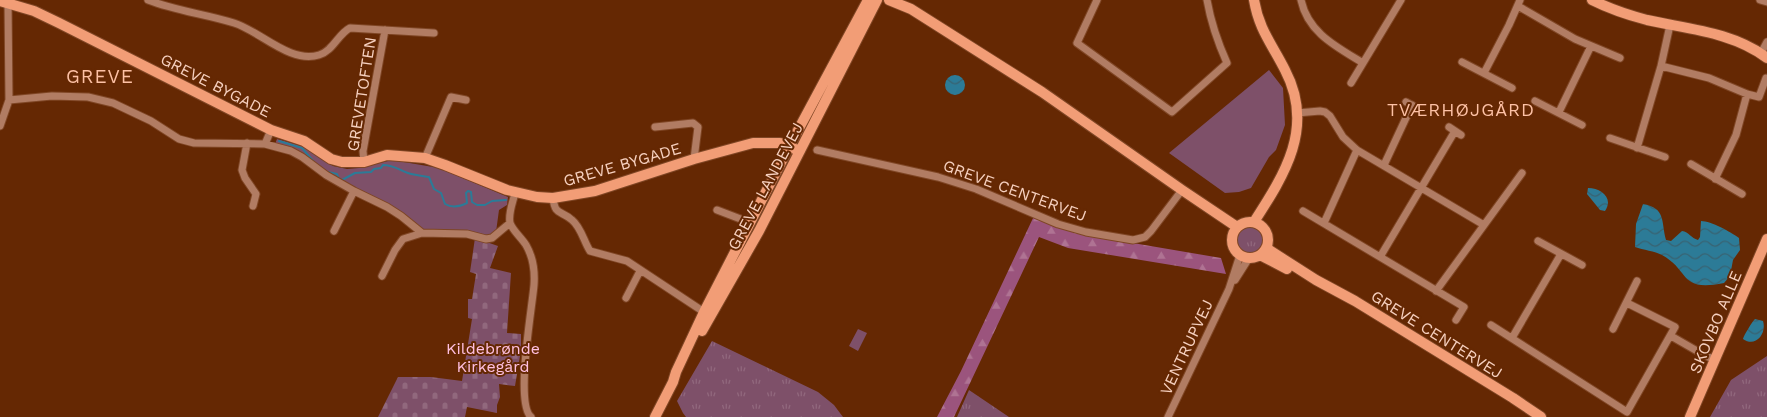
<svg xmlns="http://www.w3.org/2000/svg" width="1767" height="417" viewBox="0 0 1767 417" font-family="'Work Sans',sans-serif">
<defs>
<pattern id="grass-tufts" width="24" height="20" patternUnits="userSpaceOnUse" patternTransform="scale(1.25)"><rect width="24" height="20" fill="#7e5069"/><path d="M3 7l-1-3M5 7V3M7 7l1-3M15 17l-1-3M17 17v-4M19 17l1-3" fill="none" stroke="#91687d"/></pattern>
<pattern id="forest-firs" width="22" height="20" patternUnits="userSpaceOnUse" patternTransform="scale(1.25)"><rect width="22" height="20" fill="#9b547d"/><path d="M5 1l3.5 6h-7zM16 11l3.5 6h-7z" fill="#af7393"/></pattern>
<pattern id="cemetery-stones" width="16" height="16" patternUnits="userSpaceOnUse" patternTransform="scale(1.25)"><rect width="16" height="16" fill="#7e5069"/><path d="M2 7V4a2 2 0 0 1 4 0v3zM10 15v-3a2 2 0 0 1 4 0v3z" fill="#91687d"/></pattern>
<pattern id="water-waves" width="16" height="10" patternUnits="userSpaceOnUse" patternTransform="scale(1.25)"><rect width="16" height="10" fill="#2c7b97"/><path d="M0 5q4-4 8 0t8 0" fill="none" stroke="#386372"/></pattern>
</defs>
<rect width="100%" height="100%" fill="#652803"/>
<path fill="url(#grass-tufts)" d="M1235 240a16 16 0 1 1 32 0a16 16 0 1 1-32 0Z
M712,341L818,392L834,405L843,417H686L683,413L677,401Z
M1767,356V417H1710L1731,380Z
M969,390L1009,417H957Z"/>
<path fill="url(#forest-firs)" d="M1034,216L1080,234L1221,258L1226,274L1068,248L1039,237L954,417H937L961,371Z"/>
<path fill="url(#cemetery-stones)" d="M475,238L498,246L490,268L511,273L507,333L521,334V350L515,386L499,384L500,397L497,405V413L467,407L465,417H378L398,377H431L462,381L472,319L468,318V299H472L476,274L470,272Z"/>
<path fill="#7e5069" d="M1269,70L1283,88L1285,125L1276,150L1269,157L1251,188L1239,192L1225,193L1169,153Z
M277,139L305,147L323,160L333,166L347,169L359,168L392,160L439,168L508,197L507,205L499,210L496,232L491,236L423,231L337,178L275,144Z
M858,329L867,333L858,351L849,346Z"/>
<path fill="url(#water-waves)" d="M945 85a10 10 0 1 1 20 0a10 10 0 1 1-20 0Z
M1588,188C1601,188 1614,198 1605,211L1600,210L1587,194Z
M1643,204C1666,208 1661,221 1666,240L1671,241L1682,231C1689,232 1691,238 1698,240L1700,237L1701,221C1711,221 1731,232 1739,238L1740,250L1733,260L1730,276L1724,283C1678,292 1691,271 1662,255C1655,251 1643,250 1635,247L1636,224Z
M1755,319L1763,321C1767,334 1755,348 1743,339C1744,335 1752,322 1755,319Z"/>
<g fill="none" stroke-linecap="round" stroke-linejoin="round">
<path stroke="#2c7b97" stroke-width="2" d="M279,141L302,148L314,162
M328,172L337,174L339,179L342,180L355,173L371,172L374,169L381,168L383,165C394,165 399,170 408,173C414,175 422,176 429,177L434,189L441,193L445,204C452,208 459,207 467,203L466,193L468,191L471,192L472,202L477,205H485L492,201L506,200"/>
<defs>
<path id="street" d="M148,0C176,11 206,14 234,23C260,31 290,64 319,55C333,51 338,34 350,28L434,33
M1097,0L1077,43L1172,112L1227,63C1218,43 1211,23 1207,0
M1301,0C1308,33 1337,47 1363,63
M1760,0L1767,2
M1518,6L1575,39L1620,58
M1761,53L1767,42
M1462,62L1512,88
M1661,66L1709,78L1747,94
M1484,73L1509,25L1520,0
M1351,83L1401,0
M9,100L52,96L88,97L113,103L151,121L179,139L194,143L265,144
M1535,101L1582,125
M1406,102L1417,108
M1559,112L1591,46
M1297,113L1320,111L1325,112L1330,116L1343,137L1357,150L1484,225
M0,126L9,100L8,3
M655,127L693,123L698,127L694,159
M1449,127L1461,135
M271,130L265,144L291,151L302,157L326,175L354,191L387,207L401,216L422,233
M1610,138L1665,157
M247,143L242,170L245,178L256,194L253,206
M1637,148L1661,66L1670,25
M817,150L938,177L976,189L1058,224L1086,232L1133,240L1145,237L1151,231L1182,190
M425,158L451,97L466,100
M364,162L363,151L385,30
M1691,164L1742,194
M1384,165L1412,105
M1715,179L1736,135L1747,94L1759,97L1766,78
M515,193C513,202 508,213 510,223C513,231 521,237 526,245C533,257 535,271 534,285C532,309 515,403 531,417
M553,198C555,216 561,210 572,220C581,227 584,242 590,251L627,261L707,314
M717,210L751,223
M1303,211L1464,307L1456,320
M1324,223L1357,150
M334,231L354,191
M1538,241L1582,265
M1380,257L1455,131
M382,276L395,250L403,239L422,233L467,234L486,239L492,238L510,223
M1235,280L1249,258
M1436,291L1522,173
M626,298L640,271
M1491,325L1627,412L1675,327L1627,303
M1613,329L1637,281
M1671,336L1704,355L1715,360
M1512,338L1561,254
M1168,417L1229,289L1240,255"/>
<path id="secondary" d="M889,0L911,9L1042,92L1182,190L1237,227
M1592,0C1610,9 1628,15 1647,20C1687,29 1733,32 1767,58
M0,1L34,11L59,23L271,130L304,141L331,159L342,162H364L387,155L425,158L445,165L507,190L537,197L553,198L595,191L694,159L753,143H780L800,151
M1254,222C1285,174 1315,127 1285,70C1272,44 1259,30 1254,0
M1232 240a18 18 0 1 1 36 0a18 18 0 1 1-36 0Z
M1266,248L1316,280L1355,301L1513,398L1541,417
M1260,255L1287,269
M702,331L759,231L877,0
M655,417L673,382L676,372L704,312L789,147L868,0
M1690,417L1767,239"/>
</defs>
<use href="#street" stroke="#7f4625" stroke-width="9"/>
<use href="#secondary" stroke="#7f4625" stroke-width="12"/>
<use href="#street" stroke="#b17c63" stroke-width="7"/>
<use href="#secondary" stroke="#f29d76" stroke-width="10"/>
</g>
<g text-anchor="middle" stroke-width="4" stroke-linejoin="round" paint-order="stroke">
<g font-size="16" fill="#f7d1c0" stroke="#652803">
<text transform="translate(216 85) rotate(27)" y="6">GREVE BYGADE</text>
<text transform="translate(361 94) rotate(-81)" y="6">GREVETOFTEN</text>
<text transform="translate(622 164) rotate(-16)" y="6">GREVE BYGADE</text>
<text transform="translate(765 186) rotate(-62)" y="6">GREVE LANDEVEJ</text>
<text transform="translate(1015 190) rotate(20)" y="6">GREVE CENTERVEJ</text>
<text transform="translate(1715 322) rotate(-67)" y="6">SKOVBO ALLE</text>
<text transform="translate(1437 334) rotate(32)" y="6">GREVE CENTERVEJ</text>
<text transform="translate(1186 347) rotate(-65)" y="6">VENTRUPVEJ</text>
</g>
<g font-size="16" fill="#ffc0e1" stroke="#652803">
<text x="493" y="354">Kildebrønde<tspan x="493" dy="18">Kirkegård</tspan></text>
</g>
<g font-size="18" letter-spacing="1" fill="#fdc1a5" stroke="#652803">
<text x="1461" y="116">TVÆRHØJGÅRD</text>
</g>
<g font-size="19" letter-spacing="1" fill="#fdc1a5" stroke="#652803">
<text x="100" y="83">GREVE</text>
</g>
</g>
</svg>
